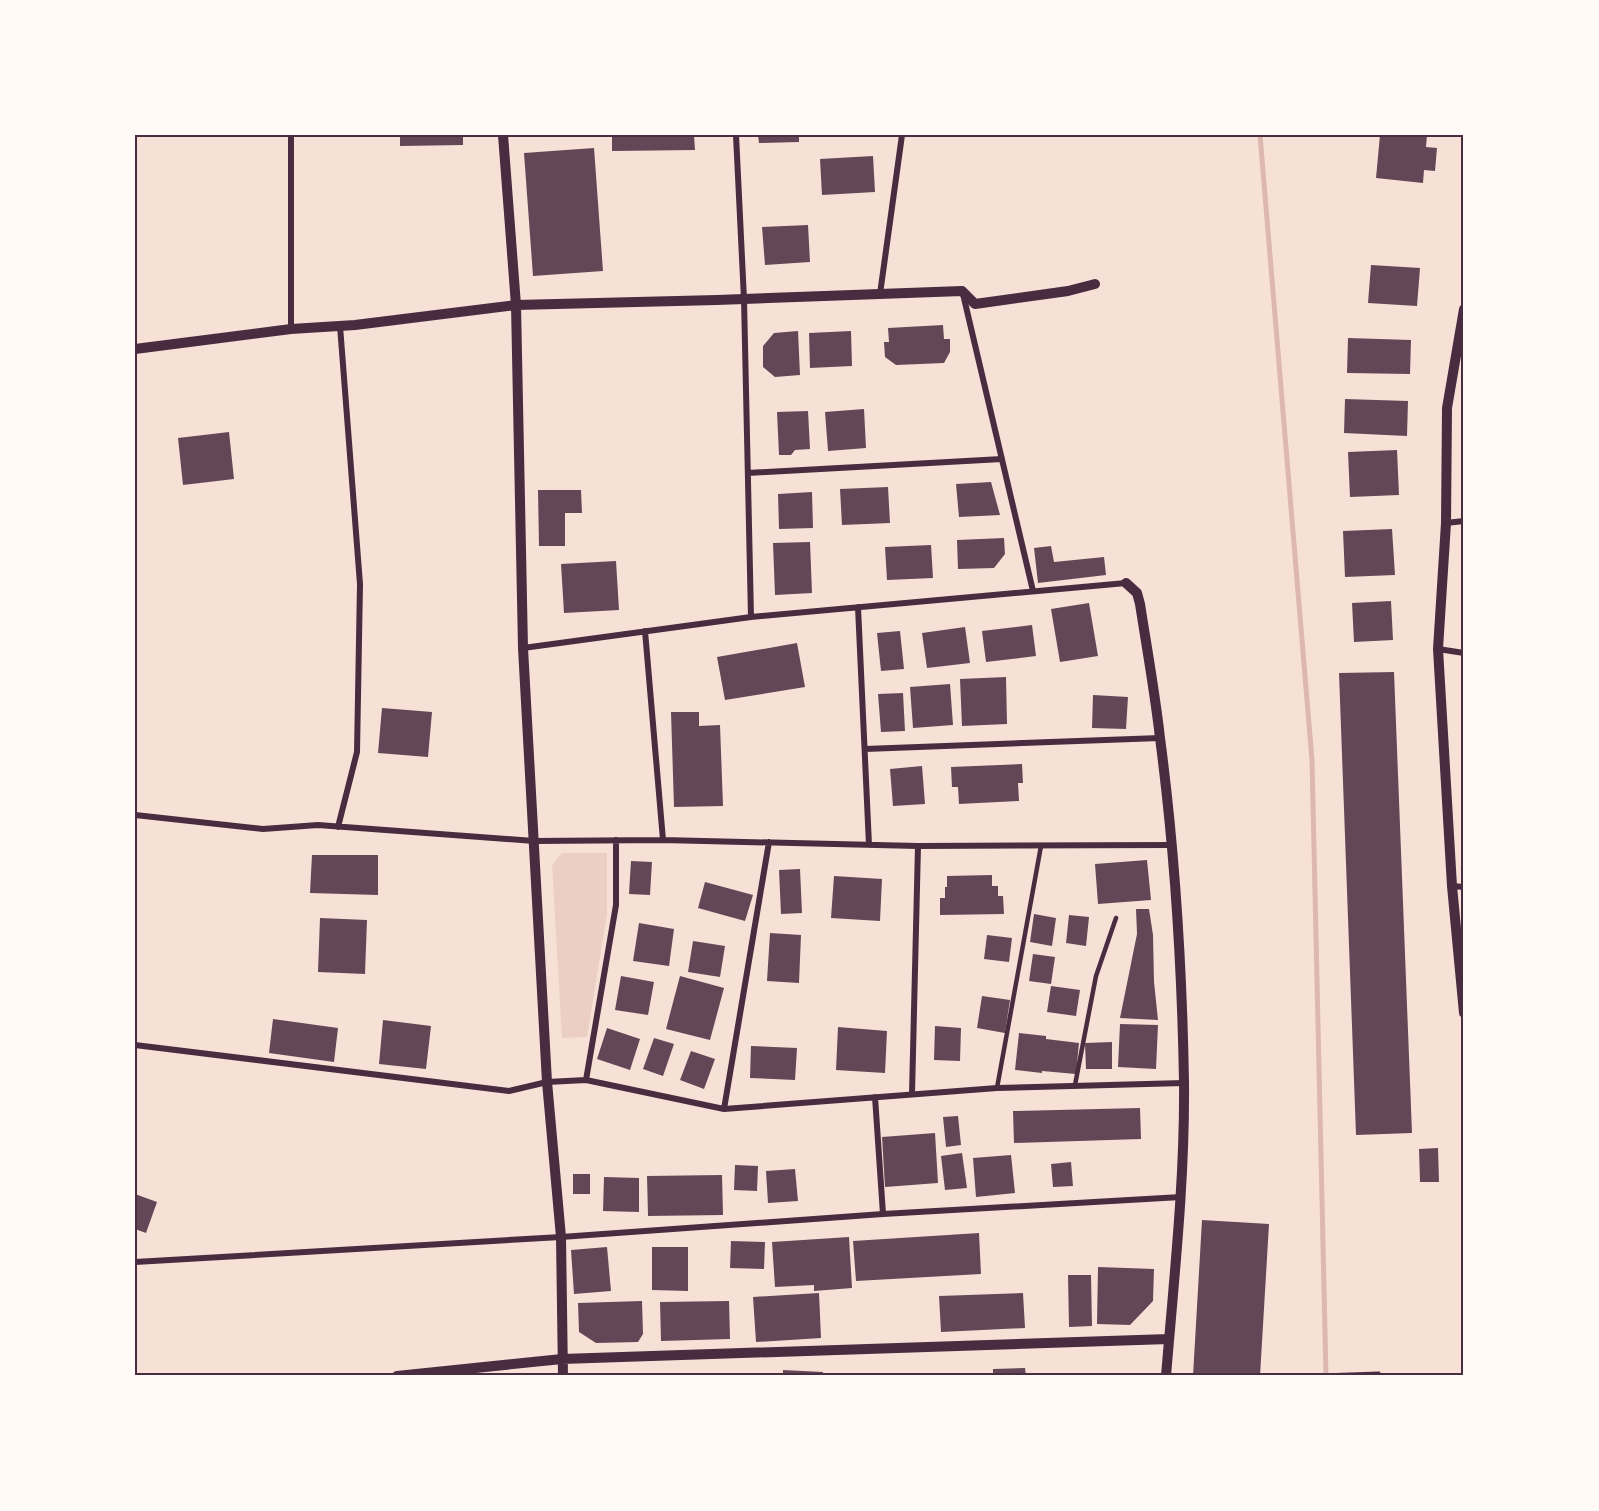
<svg xmlns="http://www.w3.org/2000/svg" width="1599" height="1511" viewBox="0 0 1599 1511" font-family="Manrope,sans-serif">
<rect width="100%" height="100%" fill="#f7e1d7"/>
<path fill="#ebcfc5" d="M562,853H607V914L587,1037L562,1038L552,865Z"/>
<g fill="none" stroke-linecap="round" stroke-linejoin="round">
<path stroke="#dcb8b0" stroke-width="5" d="M1260,135L1312,760L1326,1376"/>
</g>
<path fill="#644757" d="M400,135H463V145L400,146Z
M612,135H694L695,150L612,151Z
M758,135H799V142L759,143Z
M1380,135H1427L1426,147L1437,148L1435,171L1424,170L1423,183L1376,178Z
M594,148L603,271L533,276L524,153Z
M873,156L875,192L822,195L820,159Z
M808,225L810,262L765,265L762,227Z
M1371,265L1420,268L1417,306L1368,303Z
M943,325L944,339H950V352L944,363L896,365L885,357L884,342H889L888,328Z
M798,331L800,375L775,377L763,367V346L774,333Z
M851,331L852,366L810,368L809,333Z
M1348,338L1411,340L1410,374L1347,373Z
M1345,399L1408,401L1407,436L1344,433Z
M864,409L866,448L828,451L825,412Z
M808,411L810,449L795,450L791,455H779L777,412Z
M229,432L234,479L183,485L178,438Z
M1397,450L1399,495L1350,497L1348,452Z
M991,482L1000,515L959,517L956,484Z
M888,487L890,523L842,525L840,489Z
M538,490H581L582,513H565V546H539Z
M812,492L813,528L779,529L778,494Z
M1392,529L1395,575L1345,577L1343,531Z
M1004,538L1005,554L994,568L958,569L957,540Z
M810,542L812,593L775,595L773,543Z
M931,545L933,578L887,580L885,547Z
M1051,546L1054,562L1104,557L1106,575L1038,583L1034,548Z
M616,561L619,610L564,613L561,564Z
M1391,601L1393,640L1354,642L1352,603Z
M1089,603L1098,656L1060,662L1051,609Z
M1032,625L1036,656L986,662L982,631Z
M965,627L970,663L927,668L922,633Z
M900,631L904,669L881,671L877,633Z
M797,643L805,687L725,700L717,657Z
M1394,672L1412,1133L1356,1135L1339,673Z
M1006,677L1007,724L962,726L960,679Z
M950,684L953,725L913,728L910,687Z
M903,693L905,731L881,732L878,694Z
M1093,695L1128,697L1126,729L1092,728Z
M382,708L432,712L428,757L378,753Z
M671,712H699V726L720,725L723,806L674,807Z
M1022,764L1023,783H1018L1019,801L959,804L958,787H952L951,767Z
M922,766L925,804L893,806L890,769Z
M312,855H378V895L310,893Z
M1147,860L1151,900L1098,904L1095,864Z
M631,861L652,862L650,895L629,894Z
M800,869L802,913L781,914L779,870Z
M992,875V886H998V896H1003L1004,914L940,915V898H945V887H947V876Z
M834,876L882,879L880,921L831,918Z
M705,882L753,895L745,921L698,908Z
M1136,909H1149L1153,935L1154,982L1158,1020L1120,1018L1137,934Z
M1034,914L1056,918L1052,946L1030,942Z
M1069,915L1089,917L1086,946L1066,943Z
M320,918L367,920L365,974L318,972Z
M639,923L674,929L669,966L633,961Z
M770,933L801,935L799,983L767,981Z
M987,935L1012,938L1009,962L984,959Z
M693,941L725,946L720,977L688,972Z
M1033,954L1055,957L1051,984L1029,981Z
M621,976L654,982L648,1015L615,1010Z
M680,976L724,988L710,1040L666,1029Z
M1051,986L1080,990L1076,1016L1047,1012Z
M982,996L1010,1000L1005,1033L977,1028Z
M273,1019L338,1028L334,1062L269,1053Z
M383,1020L431,1026L426,1069L379,1064Z
M1120,1024L1158,1025L1156,1069L1118,1067Z
M935,1026L961,1028L960,1061L934,1060Z
M838,1027L887,1031L885,1073L836,1070Z
M607,1028L640,1039L630,1070L597,1059Z
M1019,1033L1046,1036V1039L1079,1043L1076,1074L1042,1071V1073L1015,1070Z
M654,1038L674,1044L663,1076L643,1069Z
M1112,1042V1069H1086L1085,1043Z
M751,1046L797,1048L795,1080L750,1078Z
M691,1051L715,1059L704,1089L680,1080Z
M1140,1108L1141,1139L1014,1143L1013,1111Z
M958,1116L961,1145L946,1147L943,1117Z
M935,1133L938,1183L885,1187L882,1137Z
M1438,1148L1439,1182H1420L1419,1149Z
M962,1153L967,1188L945,1190L941,1156Z
M1011,1155L1015,1193L976,1197L973,1158Z
M1071,1162L1073,1186L1053,1187L1051,1164Z
M735,1165L758,1166L757,1191L734,1190Z
M795,1169L798,1201L768,1203L766,1171Z
M573,1174H590V1194H573Z
M722,1175L723,1215L648,1216L647,1176Z
M604,1177L639,1178V1212L603,1211Z
M135,1194L157,1202L146,1233L135,1229Z
M1202,1220L1269,1224L1260,1376H1193Z
M979,1233L981,1274L856,1281L853,1241Z
M849,1237L852,1288L814,1291V1285L775,1287L772,1242Z
M731,1241L765,1242L764,1269L730,1268Z
M607,1247L611,1291L574,1294L571,1250Z
M652,1247H688V1291L652,1290Z
M1098,1267L1154,1269L1153,1301L1130,1325L1097,1324Z
M1068,1275H1091L1092,1326L1069,1327Z
M819,1293L821,1338L756,1342L753,1297Z
M1023,1293L1025,1328L941,1332L939,1296Z
M642,1301L643,1334L638,1342L596,1343L579,1332L578,1303Z
M729,1301L730,1339L661,1341L660,1302Z
M1025,1368L1026,1376H993V1369Z
M783,1370L823,1372V1376H783Z"/>
<g fill="none" stroke-linecap="round" stroke-linejoin="round">
<path stroke="#4a2c40" stroke-width="3" d="M1292,1376L1379,1373V1376"/>
<path stroke="#4a2c40" stroke-width="4.5" d="M1075,1085L1096,976L1116,918
M997,1088L1041,846"/>
<path stroke="#4a2c40" stroke-width="6" d="M736,135L744,299L751,617
M880,294L902,135
M963,294L1033,591
M291,329V135
M748,473L1002,459
M1446,523L1464,521
M858,607L869,845
M645,631L663,840
M523,648L751,617L1126,583
M1438,649L1464,653
M865,749L1160,738
M135,815L263,829L318,825L534,841L663,840L918,846L1172,845
M338,827L357,752L360,584L340,326
M1452,886L1464,887
M135,1045L509,1091L547,1082L586,1080L724,1109L997,1088L1184,1083
M586,1080L616,905V840
M912,1094L918,846
M875,1097L883,1214
M724,1109L769,842
M135,1262L561,1237L883,1214L1181,1197"/>
<path stroke="#4a2c40" stroke-width="10" d="M503,135L516,305L523,648L547,1082L561,1237L563,1376
M1464,309L1447,408L1446,523L1438,649L1452,886L1464,1013
M135,349L291,329L355,325L516,305L717,300L962,291L975,304L1068,291L1095,284
M1126,583L1137,593L1140,604C1147,649 1155,693 1160,738C1175,852 1182,967 1184,1082C1185,1180 1174,1278 1166,1376
M397,1376L562,1359L1169,1339"/>
</g>
<rect width="1599" height="1511" fill="none" stroke="#fffaf5" stroke-width="273"/>
<rect x="136" y="136" width="1326" height="1238" fill="none" stroke="#4a2c40" stroke-width="2"/>
</svg>
